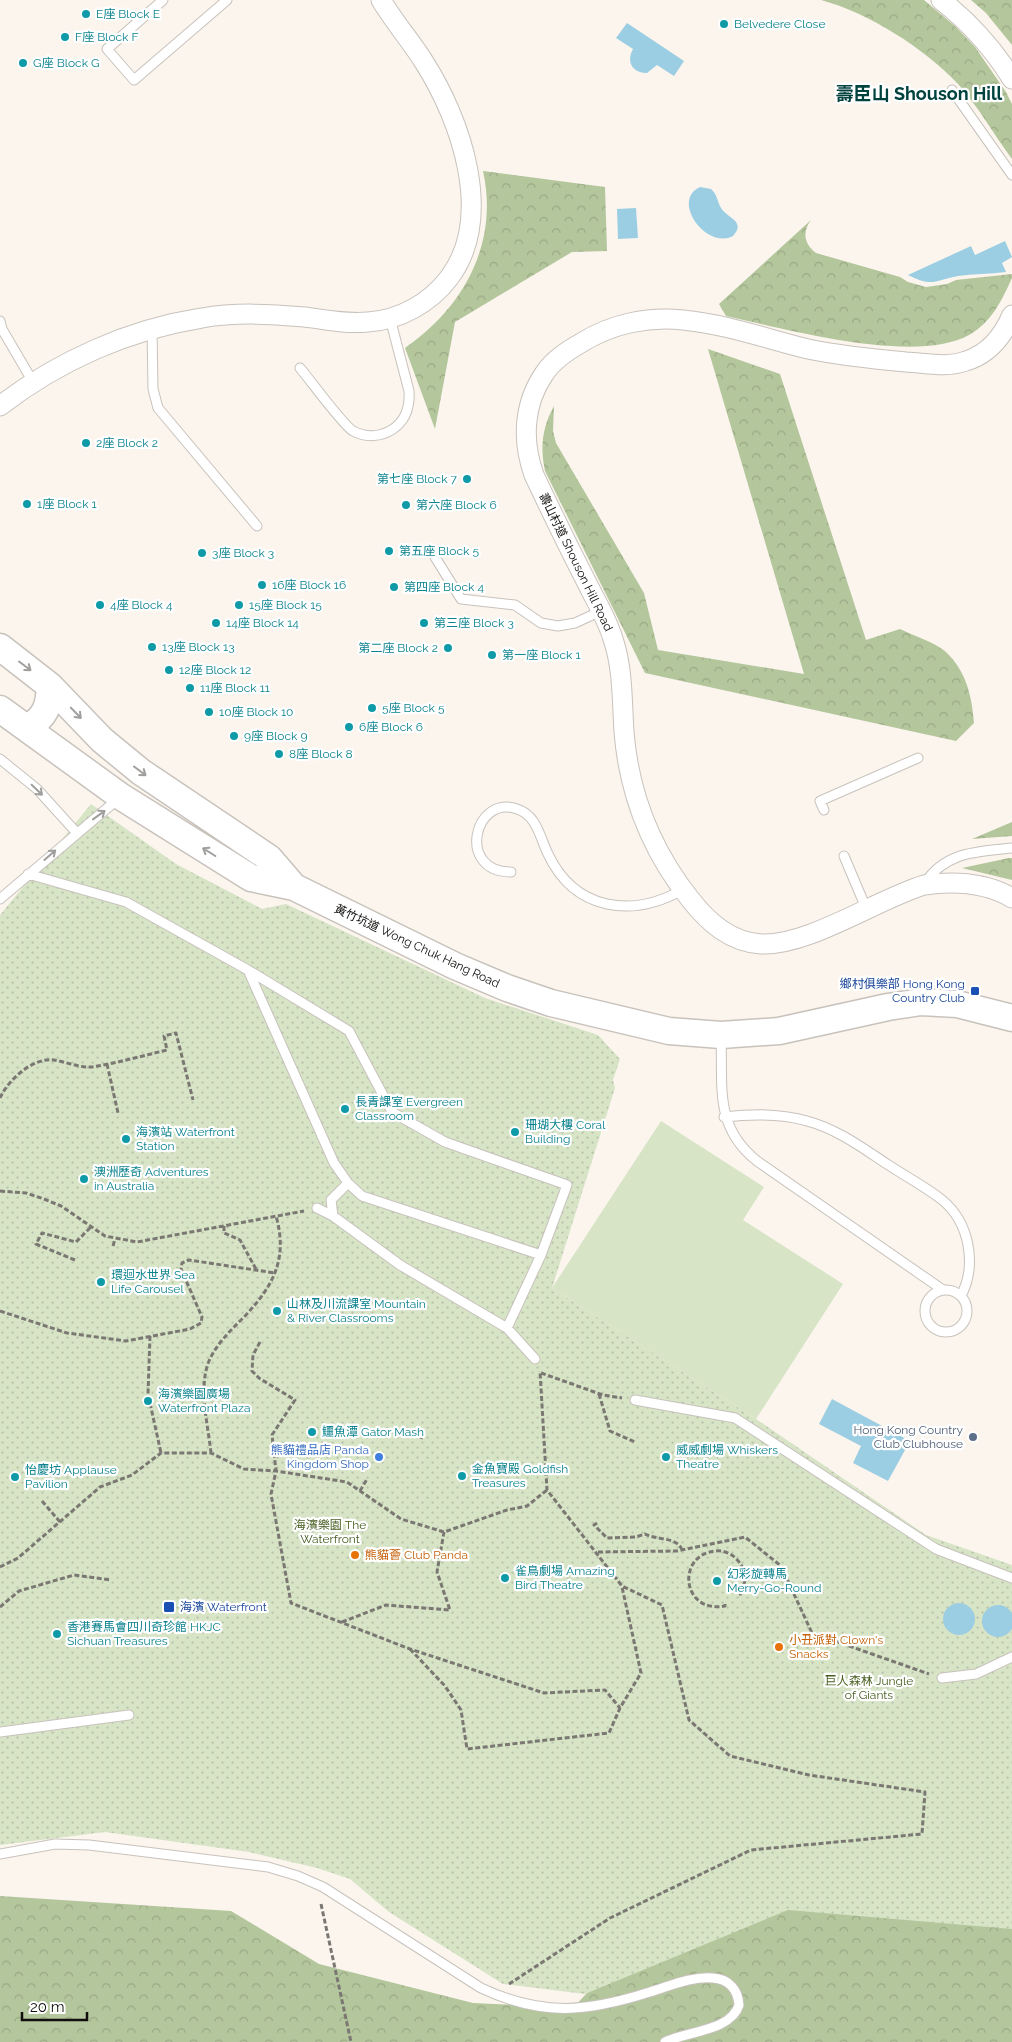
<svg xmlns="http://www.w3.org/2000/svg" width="1012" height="2042" viewBox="0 0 1012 2042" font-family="Raleway,'Noto Sans TC',sans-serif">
<defs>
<pattern id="forest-crowns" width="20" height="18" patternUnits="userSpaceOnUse" patternTransform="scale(1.25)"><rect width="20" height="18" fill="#b4c69c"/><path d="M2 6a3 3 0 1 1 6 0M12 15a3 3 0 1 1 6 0" fill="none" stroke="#9aa985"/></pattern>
<pattern id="park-dots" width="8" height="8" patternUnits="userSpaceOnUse" patternTransform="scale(1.25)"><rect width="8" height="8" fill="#d7e4c6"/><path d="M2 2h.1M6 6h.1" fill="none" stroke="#b8c2a9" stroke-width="1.8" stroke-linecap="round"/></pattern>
</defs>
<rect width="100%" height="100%" fill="#fbf5ee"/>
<path fill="url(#forest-crowns)" d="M821,0H924L956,27L975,47L1006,92L1012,104V159C994,135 978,106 958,84C924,48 869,13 821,0Z
M971,0H1012V45L986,13Z
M483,171L605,187L607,251L572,252L455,322L435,429L405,348C464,307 499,243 483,171Z
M811,220C802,232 804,244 816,253L900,277L908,282L926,287L947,284L956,280L1012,274V278C1002,300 992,322 969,335C915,365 785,329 726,316L719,304Z
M708,349L780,374L866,640L900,629C914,636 935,642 946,652C966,671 972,696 974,723L956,741L645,673L545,471C540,447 542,428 554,406L553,431L556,443L644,593L658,650L804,674Z
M1012,822V836L972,839Z
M1012,858V880L962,868L1009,858Z
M1012,1752V2042H0V1896L231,1911L319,1964L473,2003L573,2008L656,1919Z"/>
<path fill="url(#park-dots)" d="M91,804L176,864L262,909L286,904L485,998L598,1035L620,1059L613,1080L615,1088L552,1288L756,1419L926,1535L1012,1565V1929L788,1910L585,1994L503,1984L389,1912L350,1879L317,1868L249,1852L105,1832L0,1845V915Z"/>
<path fill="#d7e4c6" d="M661,1121L764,1187L743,1220L843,1284L756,1419L552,1288Z"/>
<path fill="#9ccee3" d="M627,23L684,61L674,76L657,65L647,73C632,73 626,62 633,49L616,38Z
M700,187L711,189C717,194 717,200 720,206C726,219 747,220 733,236C707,250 670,201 700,187Z
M636,208L638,238L618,239L617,209Z
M1005,241L1012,257L1002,263L1006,272C990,274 973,274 958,276C935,280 933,288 908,275L971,246L975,255Z
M832,1399L910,1441L888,1481L853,1463L861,1446L819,1424Z
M943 1619a16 16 0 1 1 32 0a16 16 0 1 1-32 0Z
M982 1621a16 16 0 1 1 32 0a16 16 0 1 1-32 0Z"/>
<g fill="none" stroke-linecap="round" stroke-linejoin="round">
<defs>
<path id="service" d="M163,0L107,49L134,80L227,0
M952,90L1012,175
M0,321L2,329L33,382
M152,329L153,389L158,408L257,526
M300,368C311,381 342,424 353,431C366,438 381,437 393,429C406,420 410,406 409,391L390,318
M435,557L461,599L515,605L541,623L558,626L575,623L601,611
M0,759L37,789L76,832
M824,810L820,801L918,758
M844,856L866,908
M511,872C456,872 474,794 517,809C537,815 540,838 548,854C575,911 632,918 682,890
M28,874L126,902L248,970L349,1031L392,1112L445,1142L567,1185L541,1255L507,1328
M925,883C946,851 978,852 1012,848
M0,899L118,799
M248,970L334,1163L348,1183L362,1196L541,1255
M721,1037C723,1087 714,1127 757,1161L943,1290
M724,1117C752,1114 780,1113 807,1121C837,1129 861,1147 887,1164C905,1176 924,1186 941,1199C970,1222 977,1265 961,1296
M317,1208L333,1216L400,1265L507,1328L535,1359
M333,1216L331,1200L348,1183
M925 1311a21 21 0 1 1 42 0a21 21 0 1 1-42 0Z
M635,1400L735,1418L936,1549L1012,1578
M942,1678L976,1674L1012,1657
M0,1732L129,1715
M0,1854L55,1844L89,1845L268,1867L298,1876L323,1887L481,1988C543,2017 587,2012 650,1992C670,1986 692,1976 713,1978C729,1979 738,1990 739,2005C731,2031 687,2031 665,2042"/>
<path id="minor" d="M941,0C969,22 993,48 1012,79
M1012,315C1003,336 989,354 966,361C947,368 926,363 906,362C873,359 841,356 808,349C767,339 725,324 683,320C648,316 611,324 581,343C567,351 553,360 544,374C523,405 522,441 534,475C551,511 568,546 586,581C595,600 607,618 613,639C623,668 622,701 624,732C629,794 652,851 690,899C708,922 730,942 761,944C808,946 876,900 924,885C954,881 985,882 1012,898
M0,406C58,361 130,329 202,318C236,312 270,314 305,317C325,320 347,324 368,322C400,320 430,303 449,278C495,217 461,120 424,62C411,41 394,22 381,0"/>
<path id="secondary" d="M0,647L50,686L102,740L141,772L269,858L294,887
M0,709L120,796L251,878L294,887L455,966L507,988L551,1003L669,1031L721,1035L779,1031L888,1007L921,1002L957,1004L1012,1018
M27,728C46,717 49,706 50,686"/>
</defs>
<use href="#service" stroke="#c8c2bc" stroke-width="11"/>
<use href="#minor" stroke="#c8c2bc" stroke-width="21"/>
<use href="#secondary" stroke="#c8c2bc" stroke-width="29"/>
<path stroke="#7b7773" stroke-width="3" stroke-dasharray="5 2.5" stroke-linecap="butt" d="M107,1064L118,1113
M0,1098C8,1080 33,1057 54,1060C66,1062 80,1068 92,1067C117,1063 142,1056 167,1050L164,1036L176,1033L193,1100
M0,1191L26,1193L44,1199L61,1206L105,1236L137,1242L304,1211
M224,1226V1233L240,1240L257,1271
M113,1246L115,1239
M75,1260L36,1244L42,1233L76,1242L91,1227
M0,1311L67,1333L126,1341L190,1329L201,1323L202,1317L181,1269L182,1263L189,1260L275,1273
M150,1336L148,1394L161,1453
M260,1342L253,1355L252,1371L259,1378L295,1400L272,1435L276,1471L271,1494L291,1603L410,1649L544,1693L605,1690L620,1708
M541,1373L603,1395L622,1398
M599,1394L610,1431L635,1442
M413,1434L423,1438
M211,1453C208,1424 198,1388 209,1361C217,1343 231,1330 245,1316C274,1285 288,1258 276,1216
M360,1491L367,1479
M42,1501L60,1522
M597,1523L594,1525L607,1538L636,1537L645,1534C656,1540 678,1537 682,1550
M598,1552L677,1551L745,1537L781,1566L812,1633L929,1674
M0,1567L18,1558L100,1487L132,1475L161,1453H211L244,1469L276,1471L347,1482L401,1519L444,1532L507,1510L527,1506L547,1490
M725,1604V1606C681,1614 676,1554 716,1551C725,1550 734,1555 739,1562C747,1572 746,1583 741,1594H739
M0,1607L19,1591L74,1575L111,1580
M342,1622L386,1605L450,1610L437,1572L444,1532
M410,1649L445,1686L461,1710L467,1749L609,1733L620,1708L641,1673L622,1587
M321,1904L351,2042
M509,1984L610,1918L751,1850L922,1834L925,1792L809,1775L730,1756L689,1720L662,1605L622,1586L547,1490L540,1371"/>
<use href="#service" stroke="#fff" stroke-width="9"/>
<use href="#minor" stroke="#fff" stroke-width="19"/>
<use href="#secondary" stroke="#fff" stroke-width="26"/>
</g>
<defs><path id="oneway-shaft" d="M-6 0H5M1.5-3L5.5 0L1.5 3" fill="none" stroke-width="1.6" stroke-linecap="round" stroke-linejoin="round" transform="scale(1.25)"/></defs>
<g stroke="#a09f9e">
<use href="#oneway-shaft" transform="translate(25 666) rotate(37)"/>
<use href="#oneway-shaft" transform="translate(76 713) rotate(46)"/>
<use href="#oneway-shaft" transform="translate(140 771) rotate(37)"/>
<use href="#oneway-shaft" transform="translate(37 790) rotate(44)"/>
<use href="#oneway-shaft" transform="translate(99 815) rotate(-36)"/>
<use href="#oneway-shaft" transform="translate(209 852) rotate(-148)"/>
<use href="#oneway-shaft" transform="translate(50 855) rotate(-41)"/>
</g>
<g fill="#0f9aa8" stroke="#fff" stroke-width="2">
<circle cx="86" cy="14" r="5"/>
<circle cx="724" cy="24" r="5"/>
<circle cx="65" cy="37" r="5"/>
<circle cx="23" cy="63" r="5"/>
<circle cx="86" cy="443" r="5"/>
<circle cx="467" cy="479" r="5"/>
<circle cx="27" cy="504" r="5"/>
<circle cx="406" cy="505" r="5"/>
<circle cx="389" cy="551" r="5"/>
<circle cx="202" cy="553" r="5"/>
<circle cx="262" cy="585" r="5"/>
<circle cx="394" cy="587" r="5"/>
<circle cx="100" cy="605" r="5"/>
<circle cx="239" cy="605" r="5"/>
<circle cx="216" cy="623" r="5"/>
<circle cx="424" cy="623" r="5"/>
<circle cx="152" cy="647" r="5"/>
<circle cx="448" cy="648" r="5"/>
<circle cx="492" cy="655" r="5"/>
<circle cx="169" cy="670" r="5"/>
<circle cx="190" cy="688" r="5"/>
<circle cx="372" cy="708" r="5"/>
<circle cx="209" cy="712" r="5"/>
<circle cx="349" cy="727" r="5"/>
<circle cx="234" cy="736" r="5"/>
<circle cx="279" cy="754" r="5"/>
<circle cx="345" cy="1109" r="5"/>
<circle cx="515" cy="1132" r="5"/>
<circle cx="126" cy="1139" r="5"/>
<circle cx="84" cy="1179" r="5"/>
<circle cx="101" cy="1282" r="5"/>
<circle cx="277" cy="1311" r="5"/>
<circle cx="148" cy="1401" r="5"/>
<circle cx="312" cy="1432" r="5"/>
<circle cx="666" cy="1457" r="5"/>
<circle cx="462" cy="1476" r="5"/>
<circle cx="15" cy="1477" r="5"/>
<circle cx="505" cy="1578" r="5"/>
<circle cx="717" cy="1581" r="5"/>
<circle cx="57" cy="1634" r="5"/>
</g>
<g fill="#1a4fb4" stroke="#fff" stroke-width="2">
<rect x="970" y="986" width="10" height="10" rx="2.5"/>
<rect x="163" y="1601" width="12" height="12" rx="2.5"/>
</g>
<circle fill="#5c6f8a" stroke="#fff" stroke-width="2" cx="973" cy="1437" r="5"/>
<circle fill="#3f7fe0" stroke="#fff" stroke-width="2" cx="379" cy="1457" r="5"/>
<g fill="#e8710a" stroke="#fff" stroke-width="2">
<circle cx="355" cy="1555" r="5"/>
<circle cx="779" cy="1647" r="5"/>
</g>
<g text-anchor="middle" stroke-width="4.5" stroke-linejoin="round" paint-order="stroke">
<g font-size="12" fill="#0d838f" stroke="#fff" text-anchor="start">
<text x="96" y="18">E座 Block E</text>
<text x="734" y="28">Belvedere Close</text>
<text x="75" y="41">F座 Block F</text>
<text x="33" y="67">G座 Block G</text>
<text x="96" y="447">2座 Block 2</text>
<text x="457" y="483" text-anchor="end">第七座 Block 7</text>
<text x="37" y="508">1座 Block 1</text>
<text x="416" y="509">第六座 Block 6</text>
<text x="399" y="555">第五座 Block 5</text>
<text x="212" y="557">3座 Block 3</text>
<text x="272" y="589">16座 Block 16</text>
<text x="404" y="591">第四座 Block 4</text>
<text x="110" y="609">4座 Block 4</text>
<text x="249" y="609">15座 Block 15</text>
<text x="226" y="627">14座 Block 14</text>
<text x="434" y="627">第三座 Block 3</text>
<text x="162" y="651">13座 Block 13</text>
<text x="438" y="652" text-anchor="end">第二座 Block 2</text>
<text x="502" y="659">第一座 Block 1</text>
<text x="179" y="674">12座 Block 12</text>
<text x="200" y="692">11座 Block 11</text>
<text x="382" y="712">5座 Block 5</text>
<text x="219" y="716">10座 Block 10</text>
<text x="359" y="731">6座 Block 6</text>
<text x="244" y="740">9座 Block 9</text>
<text x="289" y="758">8座 Block 8</text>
<text x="355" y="1106">長青課室 Evergreen<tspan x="355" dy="14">Classroom</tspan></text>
<text x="525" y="1129">珊瑚大樓 Coral<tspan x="525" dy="14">Building</tspan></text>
<text x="136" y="1136">海濱站 Waterfront<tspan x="136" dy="14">Station</tspan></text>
<text x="94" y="1176">澳洲歷奇 Adventures<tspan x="94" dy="14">in Australia</tspan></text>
<text x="111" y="1279">環迴水世界 Sea<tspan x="111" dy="14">Life Carousel</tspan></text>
<text x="287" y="1308">山林及川流課室 Mountain<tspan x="287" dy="14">&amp; River Classrooms</tspan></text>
<text x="158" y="1398">海濱樂園廣場<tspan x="158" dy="14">Waterfront Plaza</tspan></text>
<text x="322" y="1436">鱷魚潭 Gator Mash</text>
<text x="676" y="1454">威威劇場 Whiskers<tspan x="676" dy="14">Theatre</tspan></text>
<text x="472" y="1473">金魚寶殿 Goldfish<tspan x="472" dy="14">Treasures</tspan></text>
<text x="25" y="1474">怡慶坊 Applause<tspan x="25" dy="14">Pavilion</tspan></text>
<text x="515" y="1575">雀鳥劇場 Amazing<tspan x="515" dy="14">Bird Theatre</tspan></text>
<text x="727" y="1578">幻彩旋轉馬<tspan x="727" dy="14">Merry-Go-Round</tspan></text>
<text x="67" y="1631">香港賽馬會四川奇珍館 HKJC<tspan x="67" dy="14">Sichuan Treasures</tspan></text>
</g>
<g font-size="12" fill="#110f0d" stroke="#fff">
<text transform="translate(576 562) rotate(64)" y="4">壽山村道 Shouson Hill Road</text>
<text transform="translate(417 946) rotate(25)" y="4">黃竹坑道 Wong Chuk Hang Road</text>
</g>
<g font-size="12" fill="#164399" stroke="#fff" text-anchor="end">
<text x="965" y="988">鄉村俱樂部 Hong Kong<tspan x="965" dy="14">Country Club</tspan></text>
<text x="180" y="1611" text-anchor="start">海濱 Waterfront</text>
</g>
<g font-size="12" fill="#4e5e75" stroke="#fff" text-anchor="end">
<text x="963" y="1434">Hong Kong Country<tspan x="963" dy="14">Club Clubhouse</tspan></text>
</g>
<g font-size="12" fill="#366cbe" stroke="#fff" text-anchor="end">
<text x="369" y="1454">熊貓禮品店 Panda<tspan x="369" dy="14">Kingdom Shop</tspan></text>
</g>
<g font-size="12" fill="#485e21" stroke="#fff">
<text x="330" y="1529">海濱樂園 The<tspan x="330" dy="14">Waterfront</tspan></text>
<text x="869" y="1685">巨人森林 Jungle<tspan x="869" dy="14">of Giants</tspan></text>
</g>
<g font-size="12" fill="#c56008" stroke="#fff" text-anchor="start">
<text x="365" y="1559">熊貓薈 Club Panda</text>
<text x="789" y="1644">小丑派對 Clown's<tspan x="789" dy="14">Snacks</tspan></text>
</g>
<g font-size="18" font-weight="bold" fill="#00423e" stroke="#fff">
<text x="919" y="100">壽臣山 Shouson Hill</text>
</g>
</g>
<path d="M22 2012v8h65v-8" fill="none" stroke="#110f0d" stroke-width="2.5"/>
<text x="30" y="2012" font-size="15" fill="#110f0d" stroke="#ffffff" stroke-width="4" paint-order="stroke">20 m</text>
</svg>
